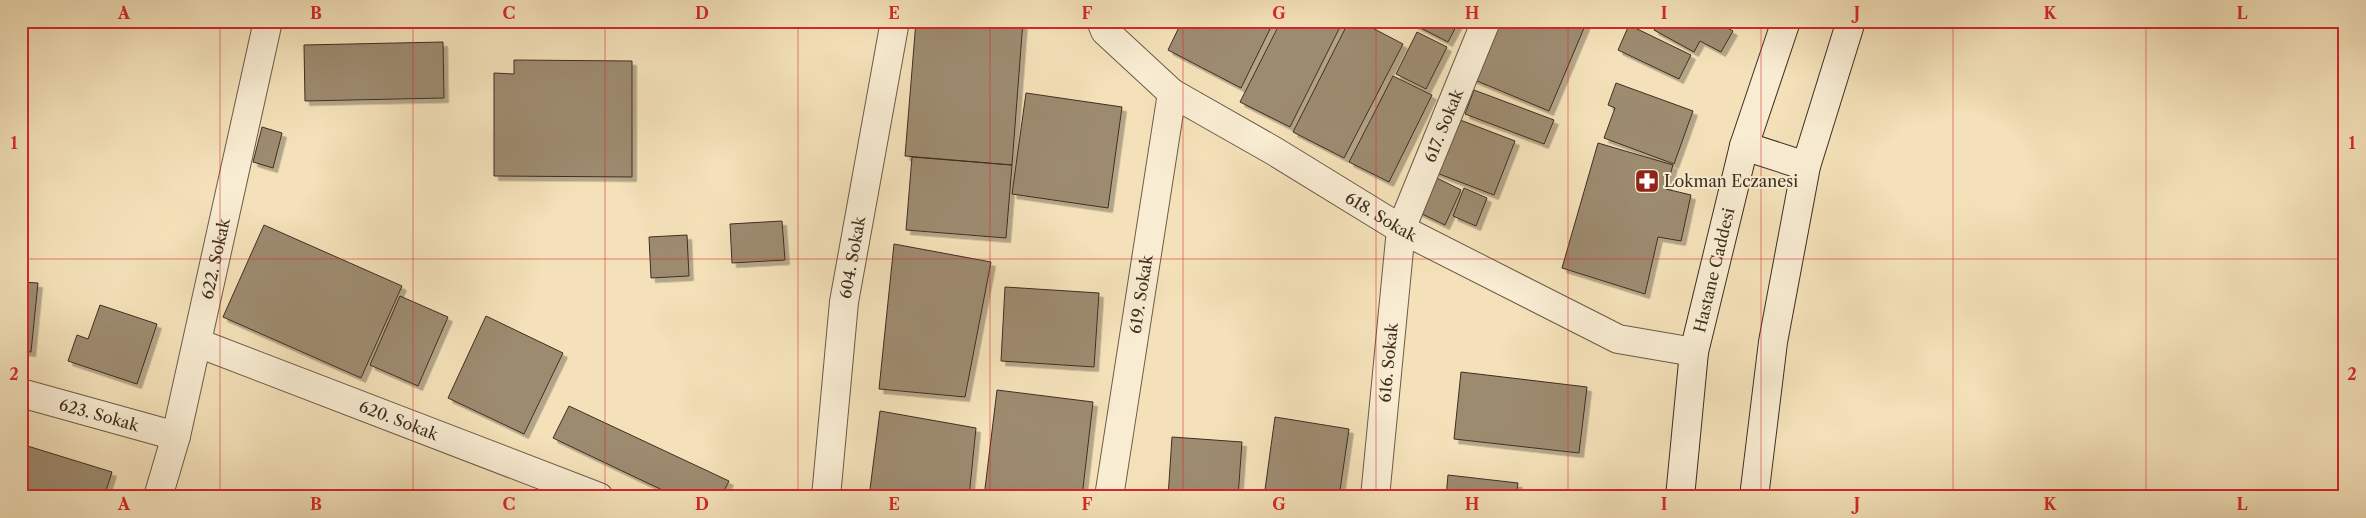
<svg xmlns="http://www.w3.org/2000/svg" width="2366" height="518" viewBox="0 0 2366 518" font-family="'Libre Caslon Text',serif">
<defs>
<filter id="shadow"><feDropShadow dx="4.5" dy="4.5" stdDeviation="0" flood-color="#0004"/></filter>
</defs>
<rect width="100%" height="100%" fill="#f4e1b9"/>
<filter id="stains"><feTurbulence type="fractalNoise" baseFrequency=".004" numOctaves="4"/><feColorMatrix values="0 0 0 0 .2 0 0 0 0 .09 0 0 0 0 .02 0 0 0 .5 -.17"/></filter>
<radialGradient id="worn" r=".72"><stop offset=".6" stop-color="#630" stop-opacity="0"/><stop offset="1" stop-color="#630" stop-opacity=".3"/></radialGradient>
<path fill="#9d8b70" stroke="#3e2e20" filter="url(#shadow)" d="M916,21H1023L1012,165L905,156Z
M1182,21H1274L1241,88L1168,50Z
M1281,21H1343L1290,127L1240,102Z
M1349,21H1359L1403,44L1344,158L1293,132Z
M1407,21H1459L1448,42Z
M1493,21H1587L1549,111L1470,78Z
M1659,21H1715L1733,31L1721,52L1700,41L1694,52L1654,30Z
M1629,25L1691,55L1679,79L1618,50Z
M1417,32L1447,47L1426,89L1396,74Z
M443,42L444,98L305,101L304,45Z
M514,60L632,61V177L494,176V73L514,74Z
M1393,76L1432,95L1389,182L1349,162Z
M1616,83L1693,111L1674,164L1604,138L1615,108L1608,105Z
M1474,90L1554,120L1544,144L1465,114Z
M1026,93L1122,107L1108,208L1012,194Z
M1455,118L1515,141L1494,195L1434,172Z
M262,127L282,133L273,168L253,162Z
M1598,143L1673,165L1666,189L1691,195L1681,241L1658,237L1645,294L1562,268Z
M912,157L1012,165L1006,238L906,230Z
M1433,176L1461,190L1445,225L1416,211Z
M1464,188L1487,198L1476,226L1453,216Z
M782,221L785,260L732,263L730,224Z
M264,225L402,286L361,378L223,317Z
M687,235L689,276L651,278L649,237Z
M894,244L991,262L965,397L879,389Z
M21,282L38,283L31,352L21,351Z
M1005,287L1099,293L1094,367L1001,361Z
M400,296L448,317L418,386L370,365Z
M100,305L157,324L137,384L68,361L77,335L88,339Z
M486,316L563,353L524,434L448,398Z
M1461,372L1587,387L1579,453L1454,439Z
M997,390L1093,402L1082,497H984Z
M569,406L729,481L721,497H677L553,438Z
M880,411L976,428L969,497H869Z
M1275,417L1349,429L1339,497H1264Z
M1172,437L1242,442L1238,497H1168Z
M21,444L112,472L104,497H21Z
M1448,475L1518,483L1516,497H1446Z"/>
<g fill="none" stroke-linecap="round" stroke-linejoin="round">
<defs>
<g id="minor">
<path id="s1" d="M1101,21L1105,31L1172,93L1274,151L1401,229L1618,339L1694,352"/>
<path id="s2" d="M198,343L599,497"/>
<path id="s3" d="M21,393L176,436"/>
<path id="s4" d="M158,497L176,436L268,21"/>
<path id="s5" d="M826,497L844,302L895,21"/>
<path id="s6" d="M1109,497L1172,93"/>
<path id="s7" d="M1375,497L1401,229L1486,21"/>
</g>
<g id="secondary">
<path d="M1744,146L1806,166"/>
<path id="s8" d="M1680,497L1694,352L1744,146L1786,21"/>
<path d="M1754,497L1773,342L1806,166L1851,21"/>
</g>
</defs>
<use href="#minor" stroke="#6c5b46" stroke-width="30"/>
<use href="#secondary" stroke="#3e2e20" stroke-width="30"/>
<use href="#minor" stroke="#f8ecd2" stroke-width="28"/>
<use href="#secondary" stroke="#f8ecd2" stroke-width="28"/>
</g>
<path fill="none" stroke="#d62828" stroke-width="1" stroke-opacity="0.55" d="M220,21V497M413,21V497M605,21V497M798,21V497M990,21V497M1183,21V497M1376,21V497M1568,21V497M1761,21V497M1953,21V497M2146,21V497M21,259H2345"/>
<defs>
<symbol id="pharmacy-square" viewBox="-11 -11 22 22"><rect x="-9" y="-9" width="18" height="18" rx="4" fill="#8f2418" stroke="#f8ecd2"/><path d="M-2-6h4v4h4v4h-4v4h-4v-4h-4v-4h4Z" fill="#fff"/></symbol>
</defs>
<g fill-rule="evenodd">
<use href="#pharmacy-square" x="1633" y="167" width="28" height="28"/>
</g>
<g text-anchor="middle" stroke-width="4" stroke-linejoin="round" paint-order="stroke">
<g font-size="16" fill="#3e2e20" stroke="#f8ecd2">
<text dy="6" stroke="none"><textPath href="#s7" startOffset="381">617. Sokak</textPath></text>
<text dy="6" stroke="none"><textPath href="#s1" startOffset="345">618. Sokak</textPath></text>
<text dy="6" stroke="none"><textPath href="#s5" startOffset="241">604. Sokak</textPath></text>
<text dy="6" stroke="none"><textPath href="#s4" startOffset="245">622. Sokak</textPath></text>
<text dy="6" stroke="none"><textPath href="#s8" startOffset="230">Hastane Caddesi</textPath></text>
<text dy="6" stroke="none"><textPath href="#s6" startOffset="205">619. Sokak</textPath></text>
<text dy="6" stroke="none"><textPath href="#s7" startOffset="135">616. Sokak</textPath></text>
<text dy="6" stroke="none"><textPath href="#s3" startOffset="81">623. Sokak</textPath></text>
<text dy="6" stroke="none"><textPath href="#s2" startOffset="215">620. Sokak</textPath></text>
</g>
<g font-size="16" fill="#3e2e20" stroke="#f8ecd2" text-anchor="start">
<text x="1664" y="187">Lokman Eczanesi</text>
</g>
</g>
<rect width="2366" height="518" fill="none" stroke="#f4e1b9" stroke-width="55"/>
<rect x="28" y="28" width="2310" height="462" fill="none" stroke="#d62828" stroke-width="2"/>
<g font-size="16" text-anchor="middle" font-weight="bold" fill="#d62828">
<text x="124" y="19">A</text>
<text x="316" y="19">B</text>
<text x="509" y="19">C</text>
<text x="702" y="19">D</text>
<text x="894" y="19">E</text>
<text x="1087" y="19">F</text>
<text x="1279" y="19">G</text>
<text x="1472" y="19">H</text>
<text x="1664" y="19">I</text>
<text x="1857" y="19">J</text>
<text x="2050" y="19">K</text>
<text x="2242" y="19">L</text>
<text x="14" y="149">1</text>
<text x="2352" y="149">1</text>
<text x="14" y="380">2</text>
<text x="2352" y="380">2</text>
<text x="124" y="510">A</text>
<text x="316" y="510">B</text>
<text x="509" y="510">C</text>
<text x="702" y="510">D</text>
<text x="894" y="510">E</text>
<text x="1087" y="510">F</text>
<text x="1279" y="510">G</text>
<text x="1472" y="510">H</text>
<text x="1664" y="510">I</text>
<text x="1857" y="510">J</text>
<text x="2050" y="510">K</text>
<text x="2242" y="510">L</text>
</g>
<rect width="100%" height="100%" filter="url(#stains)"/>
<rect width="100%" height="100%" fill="url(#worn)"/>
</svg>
